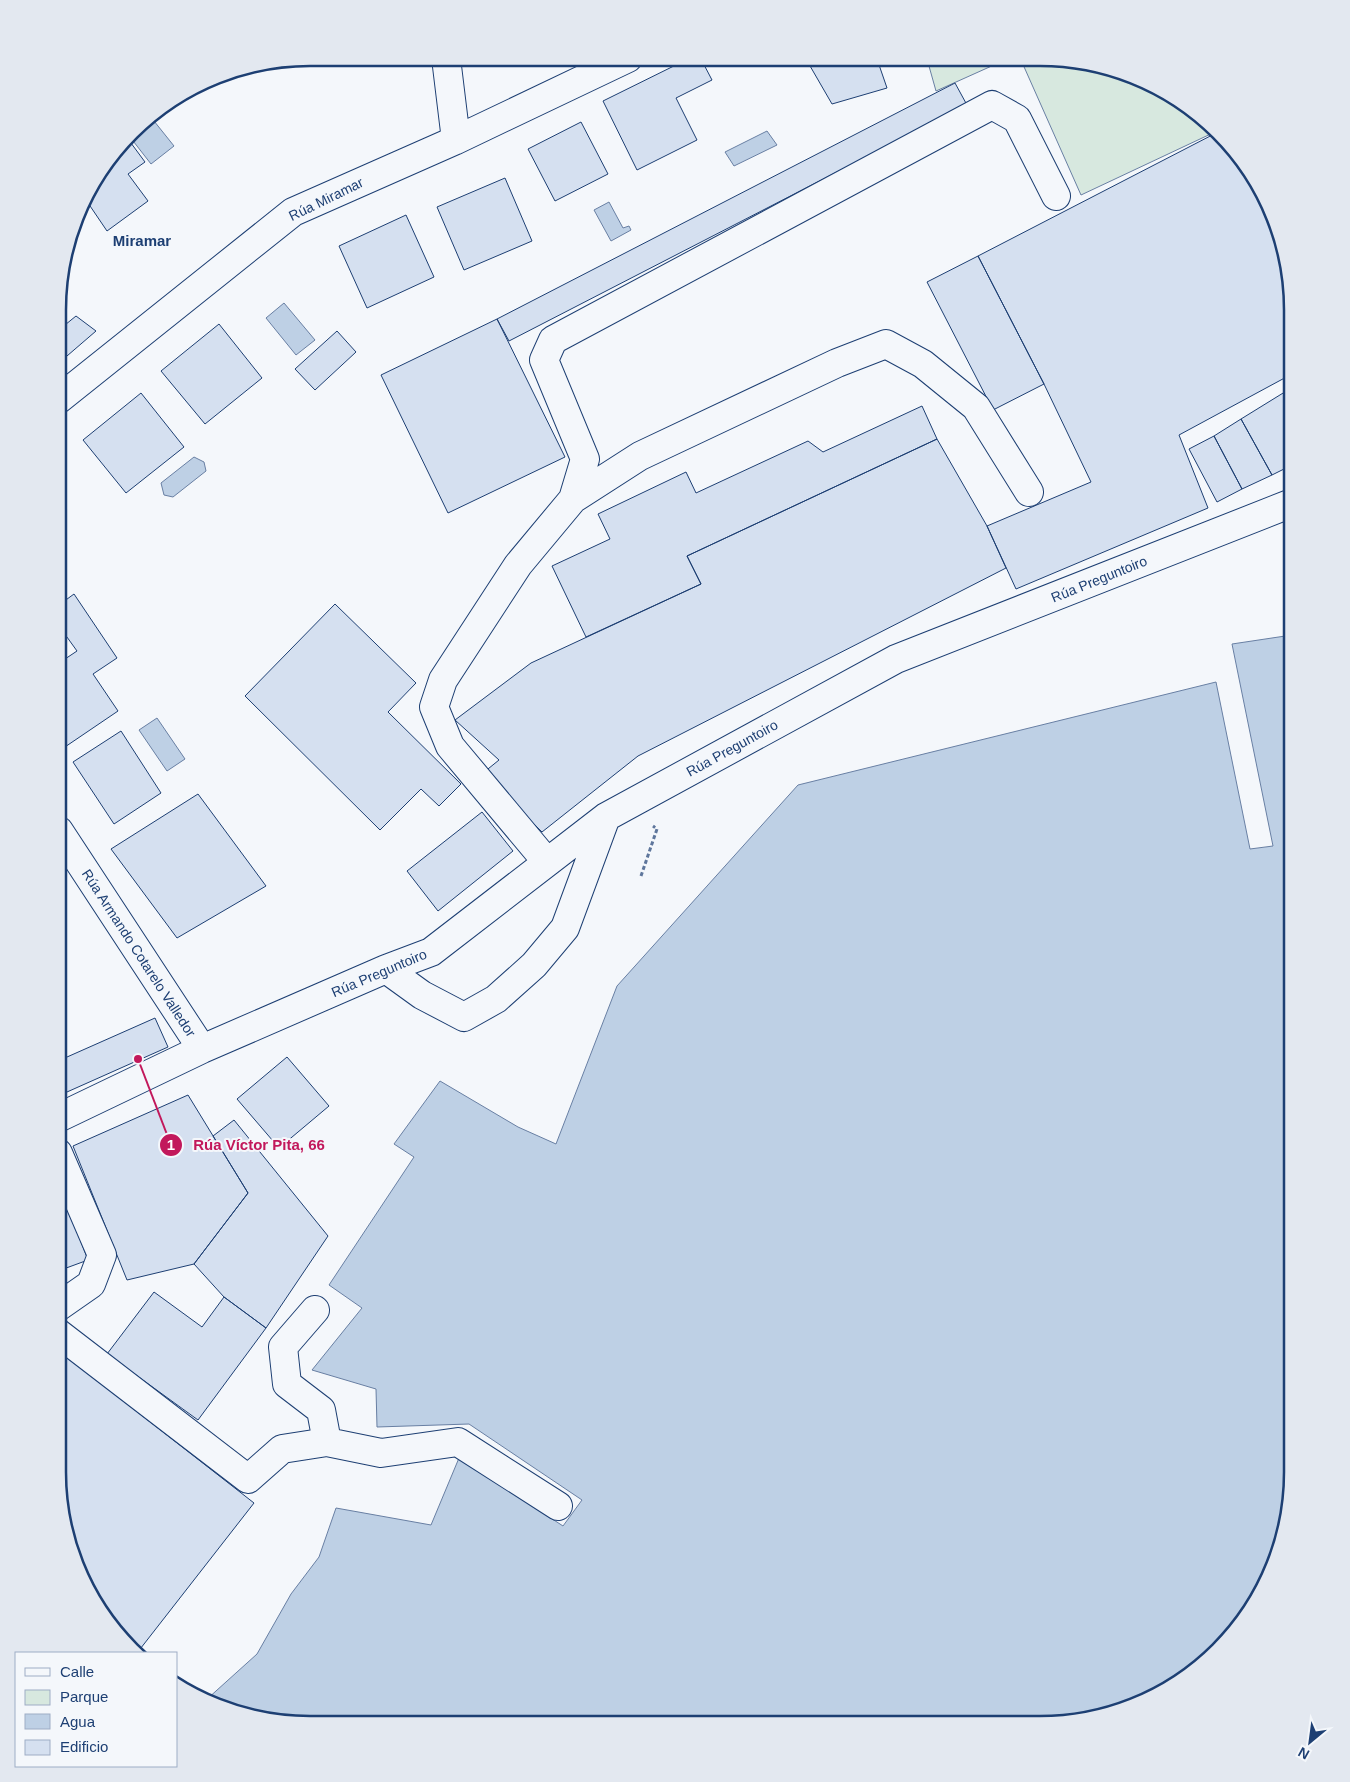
<svg xmlns="http://www.w3.org/2000/svg" width="1350" height="1782" viewBox="0 0 1350 1782" font-family="Helvetica,sans-serif">
<rect width="100%" height="100%" fill="#f4f7fb"/>
<path fill="#d7e8df" stroke="#687fa3" d="M927,59L1005,60L936,91Z
M1021,60C1038,60 1058,57 1075,60C1129,69 1177,94 1217,131L1081,195Z"/>
<path fill="#bed0e5" stroke="#687fa3" d="M150,116L174,146L151,164L130,137L144,120Z
M767,131L777,145L734,166L725,152Z
M609,202L623,228L629,226L631,230L611,241L594,210Z
M284,303L315,340L296,355L266,318Z
M194,457L204,462L206,471L173,497L164,495L161,483Z
M1292,635V1489L1279,1553L1250,1612L1207,1662L1152,1698L1105,1716L1041,1724L277,1722L228,1711L206,1700L257,1654L291,1594L319,1557L336,1508L431,1525L459,1458L563,1526L582,1500L469,1424L377,1427L376,1389L312,1370L362,1308L329,1285L414,1157L394,1144L440,1081L518,1127L556,1144L617,986L798,785L1216,682L1250,849L1273,846L1232,644Z
M157,718L185,759L167,771L139,730Z"/>
<path fill="#d5e0f0" stroke="#1d3f73" d="M405,58H427L406,61Z
M688,59H701L712,80L676,98L697,140L637,170L603,101Z
M806,59H877L887,88L832,104Z
M955,83L967,105L509,341L497,319Z
M581,122L608,174L555,201L528,149Z
M1218,132L1230,144L1266,198L1284,245L1292,309V374L1179,435L1208,508L1016,589L987,526L1091,482L1044,384L978,256Z
M128,139L145,162L128,174L148,201L107,231L86,200L91,184Z
M505,178L532,241L464,270L437,207Z
M406,215L434,277L367,308L339,246Z
M978,256L1044,384L993,410L927,282Z
M76,316L96,331L60,362V329Z
M497,319L565,457L448,513L381,375Z
M219,324L262,378L205,424L161,371Z
M337,331L356,352L315,390L295,369Z
M1288,390L1292,399V465L1272,475L1241,419Z
M141,393L184,447L126,493L83,440Z
M922,406L937,439L687,556L701,584L586,637L552,566L610,539L598,514L686,472L696,493L808,441L823,452Z
M1241,419L1272,475L1242,489L1214,436Z
M1214,436L1242,489L1217,502L1189,449Z
M937,439L987,526L1006,568L638,756L542,832L483,773L499,760L455,720L531,663L701,584L687,556Z
M74,594L117,658L93,674L118,711L59,751V663L77,651L59,626V605Z
M335,604L416,683L388,712L461,784L439,806L421,789L380,830L245,696Z
M121,731L161,793L114,824L73,762Z
M198,794L266,886L177,938L111,849Z
M482,812L513,851L438,911L407,871Z
M155,1018L168,1047L58,1096V1061Z
M287,1057L329,1106L279,1148L237,1099Z
M188,1095L248,1193L194,1264L127,1280L73,1146Z
M234,1120L328,1236L266,1328L224,1297L194,1264L248,1193L213,1136Z
M58,1182L88,1260L58,1271Z
M154,1292L202,1327L224,1297L266,1328L198,1420L107,1354Z
M58,1350L254,1503L137,1653L120,1639L84,1584L66,1537L58,1473Z"/>
<g fill="none" stroke-linecap="round" stroke-linejoin="round">
<defs>
<path id="minor" d="M446,58L456,140
M59,399L293,212L456,140L628,58
M573,499L585,459L544,360L553,340L992,105L1017,119L1056,196
M59,831L202,1049
M547,862L450,746L434,707L443,680L518,565L573,499L640,456L837,363L886,344L923,364L976,407L1029,492
M386,969L422,995L464,1017L496,999L534,965L565,928L606,817
M58,1118L202,1049L386,969L431,952L606,817L896,659L1292,503
M58,1307L91,1284L102,1255L58,1153
M315,1310L283,1347L287,1384L321,1410L327,1442
M58,1333L248,1479L282,1449L327,1442L381,1453L458,1442L558,1506"/>
</defs>
<use href="#minor" stroke="#1d3f73" stroke-width="30"/>
<path stroke="#5e769c" stroke-width="3" stroke-dasharray="4 2.5" stroke-linecap="butt" d="M641,876L657,829L653,826"/>
<use href="#minor" stroke="#f4f7fb" stroke-width="28"/>
</g>
<g text-anchor="middle" stroke-width="4" stroke-linejoin="round" paint-order="stroke">
<g font-size="14" fill="#1d3f73" stroke="#f4f7fb">
<text transform="translate(326 199) rotate(-26)" y="5">Rúa Miramar</text>
<text transform="translate(1099 579) rotate(-22)" y="5">Rúa Preguntoiro</text>
<text transform="translate(732 748) rotate(-29)" y="5">Rúa Preguntoiro</text>
<text transform="translate(139 953) rotate(57)" y="5">Rúa Armando Cotarelo Valledor</text>
<text transform="translate(379 973) rotate(-23)" y="5">Rúa Preguntoiro</text>
</g>
<g font-size="15" font-weight="bold" fill="#1d3f73" stroke="#f4f7fb">
<text x="142" y="246">Miramar</text>
</g>
</g>
<path d="M0 0H1350V1782H0ZM310 66H1040A244 244 0 0 1 1284 310V1472A244 244 0 0 1 1040 1716H310A244 244 0 0 1 66 1472V310A244 244 0 0 1 310 66Z" fill="#e3e8f0" fill-rule="evenodd"/>
<path fill="none" stroke="#1d3f73" stroke-width="2.5" d="M310 66H1040A244 244 0 0 1 1284 310V1472A244 244 0 0 1 1040 1716H310A244 244 0 0 1 66 1472V310A244 244 0 0 1 310 66Z"/>
<path fill="none" stroke="#c2185b" stroke-width="2" d="M138 1059L171 1145"/>
<g fill="#c2185b" stroke="#f4f7fb" stroke-width="2">
<circle cx="138" cy="1059" r="5"/>
<circle cx="171" cy="1145" r="12"/>
</g>
<g font-size="15" text-anchor="middle" font-weight="bold" fill="#fff">
<text x="171" y="1150">1</text>
</g>
<g font-size="15" text-anchor="middle" font-weight="bold" fill="#c2185b" stroke="#f4f7fb" stroke-width="4" stroke-linejoin="round" paint-order="stroke">
<text x="259" y="1150">Rúa Víctor Pita, 66</text>
</g>
<rect x="15" y="1652" width="162" height="115" fill="#f4f7fb" stroke="#9eadc5"/>
<rect x="25" y="1668" width="25" height="8" fill="#f4f7fb" stroke="#9eadc5"/>
<text x="60" y="1677" font-size="15" fill="#1d3f73">Calle</text>
<rect x="25" y="1690" width="25" height="15" fill="#d7e8df" stroke="#9eadc5"/>
<text x="60" y="1702" font-size="15" fill="#1d3f73">Parque</text>
<rect x="25" y="1714" width="25" height="15" fill="#bed0e5" stroke="#9eadc5"/>
<text x="60" y="1727" font-size="15" fill="#1d3f73">Agua</text>
<rect x="25" y="1740" width="25" height="15" fill="#d5e0f0" stroke="#9eadc5"/>
<text x="60" y="1752" font-size="15" fill="#1d3f73">Edificio</text>
<g transform="translate(1310 1742) rotate(209)" stroke="#f4f7fb" stroke-width="4" paint-order="stroke">
<path d="M0-4L9 19L0 12L-9 19Z" fill="#1d3f73"/>
<text y="-8" font-size="14" font-weight="bold" text-anchor="middle" fill="#1d3f73">N</text>
</g>
</svg>
